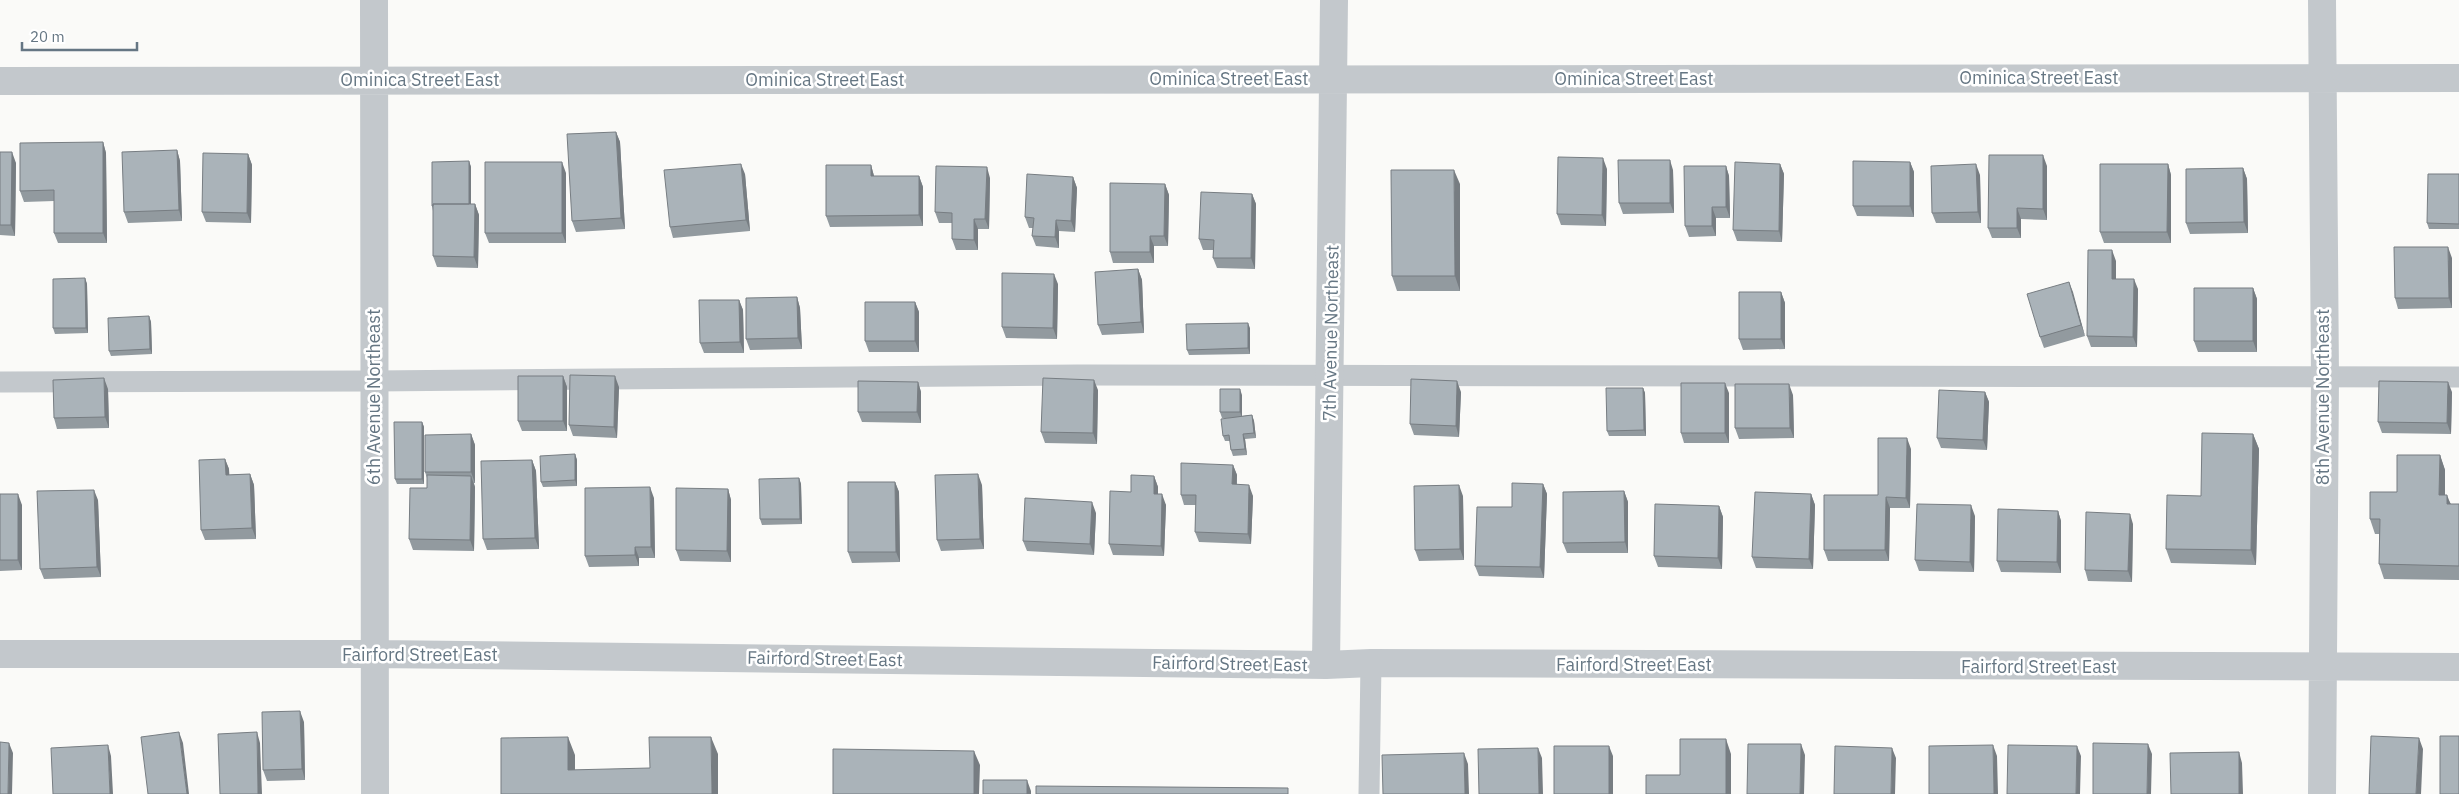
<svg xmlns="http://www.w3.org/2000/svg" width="2459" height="794" viewBox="0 0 2459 794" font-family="'IBM Plex Sans',sans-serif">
<rect width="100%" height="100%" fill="#fafaf8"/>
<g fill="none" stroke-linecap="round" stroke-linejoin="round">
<path stroke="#c3c8cc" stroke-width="21" d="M0,382L374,381L1079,375L2459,377
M1369,794L1371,663"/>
<path stroke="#c3c8cc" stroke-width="28" d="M374,0L375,794
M2322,0L2325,377L2322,794
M0,81L2459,78
M0,654H375L1326,665L1371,663L2459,667
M1326,665L1334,0"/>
</g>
<path fill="#929a9f" d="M616,132L620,142L625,229L576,232L572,221Z
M103,142L106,153L107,243H58L54,233V201L24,202L20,191Z
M177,150L180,161L182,221L128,223L124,212Z
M0,152L16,163L15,236L0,235Z
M248,154L252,165L251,223L206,222L202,212Z
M469,161L471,167V204H475L479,215L478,268L437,267L433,256V211L432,206Z
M1910,162L1914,172V217L1857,216L1853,206Z
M1780,164L1784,174L1782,242L1737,241L1733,230Z
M2168,164L2171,175V243H2104L2100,232Z
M871,165L874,176H919L923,187V226L830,227L826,216Z
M1726,166L1729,176L1730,218H1716V236L1689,237L1685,226Z
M2047,166V220L2021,219V238H1992L1988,228Z
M2243,168L2247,179L2248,233L2190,234L2186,223Z
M1607,169L1606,226L1561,225L1557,214Z
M1673,170L1674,213L1623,214L1619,203Z
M566,173V243H489L485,233Z
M745,174L750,231L673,238L670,227Z
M2459,174V229H2429L2427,223Z
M1980,175L1981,223H1936L1932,213Z
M1073,177L1077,188L1075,232L1059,231V248L1036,246L1032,236L1033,228H1029L1025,217Z
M990,178L989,229H978V250H956L952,239V223H939L935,212Z
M1165,184L1169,195L1168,246H1154V263H1113L1110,252Z
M1460,184V291H1397L1392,276Z
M1252,194L1256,204L1255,269L1217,268L1213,258V250H1203L1199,239Z
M2452,258V308L2398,309L2395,298Z
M2116,261V279L2138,289L2137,347H2091L2087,336Z
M1138,269L1142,280L1144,333L1102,335L1098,325Z
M85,278L87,284L88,333L55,334L53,328Z
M2069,282L2085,336L2044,348L2040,337Z
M1058,284L1057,339L1006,338L1002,327Z
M2253,288L2257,299V352H2198L2194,341Z
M1781,292L1785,303V349L1743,350L1739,339Z
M797,297L800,308L802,349L750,350L746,339Z
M739,300L743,310L744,353H704L700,343Z
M915,302L919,312V352H869L865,341Z
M149,316L151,322L152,354L111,356L109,351Z
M1250,328V354L1189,355L1187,350Z
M563,376L567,387V431H522L518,421Z
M918,382L921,392V423L862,422L858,412Z
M619,387L617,438L573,436L569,425Z
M1643,388L1645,393L1646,436H1609L1607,431Z
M108,389L109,428L57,429L54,418Z
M1098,390L1097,444L1045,443L1041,432Z
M1461,392L1459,437L1414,435L1410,424Z
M1985,392L1989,402L1987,450L1941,448L1937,438Z
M2452,392L2451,434L2382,433L2378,422Z
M1729,393V443H1684L1681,433Z
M1242,395V416L1252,415L1254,421L1256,438L1245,439L1247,455L1233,456L1231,450L1230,441H1225L1223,436L1229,418H1222L1220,412Z
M1793,395L1794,438L1739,439L1735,428Z
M422,422L424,427V484H397L395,479Z
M471,434L475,445V483H474L475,487L474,551L413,550L409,539L427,488V478L425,472Z
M2253,434L2259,449L2256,565L2171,563L2166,549L2201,496Z
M1911,449L1910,508H1890L1889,561H1828L1824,550L1878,495Z
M575,454L577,460V486L543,487L541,482Z
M2440,455L2445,470V495L2451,504H2459V580L2384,579L2379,564V534H2375L2370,519L2397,492Z
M225,459L229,469V475L250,474L254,485L256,539L205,540L201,530Z
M532,460L536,471L539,549L487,550L483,539Z
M1233,465L1237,475V485L1253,496L1251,544L1199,542L1195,532L1196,505H1184L1181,495Z
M1154,476L1158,487V494L1166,505L1164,556L1113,555L1109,544L1131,492Z
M799,478L801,484L802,524L762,525L760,519Z
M895,482L899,492L900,562L852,563L848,552Z
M1543,484L1547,494L1544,578L1479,576L1475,566L1512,507Z
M982,485L984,549L941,551L937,540Z
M728,489L731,500V562L680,561L676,550Z
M1624,491L1628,502V553H1567L1563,543Z
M0,494L22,505V570L0,571Z
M1811,494L1815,505L1813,569L1756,568L1752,557Z
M1463,496L1464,560L1419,561L1415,550Z
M654,498L655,558H639V566L589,567L585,556Z
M98,500L101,577L44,579L40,569Z
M1719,506L1723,517L1722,569L1658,567L1654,556Z
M2058,511L2061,521V573L2001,572L1997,561Z
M1096,513L1094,555L1027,551L1023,541Z
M1975,516L1974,572L1919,571L1915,560Z
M2133,524L2132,582L2088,581L2085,570Z
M304,722L305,780L267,781L263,770Z"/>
<path fill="#777d82" d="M616,132L620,142L625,229L621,218Z
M103,142L106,153L107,243L103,233Z
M177,150L180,161L182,221L179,210Z
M12,152L16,163L15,236L11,225Z
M248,154L252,165L251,223L247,213Z
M2043,155L2047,166V220L2043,209Z
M1603,158L1607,169L1606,226L1602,215Z
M1670,160L1673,170L1674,213L1670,203Z
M469,161L471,167V211L469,205Z
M562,162L566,173V243L562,233Z
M1910,162L1914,172V217L1910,206Z
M741,164L745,174L750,231L746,220Z
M1780,164L1784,174L1782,242L1779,231Z
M1976,164L1980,175L1981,223L1978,212Z
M2168,164L2171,175V243L2167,232Z
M871,165L874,176V187L871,176Z
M1726,166L1729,176L1730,218L1726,207Z
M987,167L990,178L989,229L985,219Z
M2243,168L2247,179L2248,233L2244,222Z
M1454,170L1460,184V291L1455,276Z
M919,176L923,187V226L919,215Z
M1073,177L1077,188L1075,232L1071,221Z
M1165,184L1169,195L1168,246L1164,236Z
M1252,194L1256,204L1255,269L1251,258Z
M475,204L479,215L478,268L474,257Z
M1712,207L1716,218V236L1712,226Z
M2017,208L2021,219V238L2017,228Z
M974,219L978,229V250L974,240Z
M1056,220L1059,231V248L1055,237Z
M1150,236L1154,246V263L1150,252Z
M2448,247L2452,258V308L2449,298Z
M2112,250L2116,261V289L2112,279Z
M1138,269L1142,280L1144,333L1141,322Z
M1054,274L1058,284L1057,339L1053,328Z
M85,278L87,284L88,333L86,328Z
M2134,279L2138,289L2137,347L2133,337Z
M2069,282L2073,292L2085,336L2081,325Z
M2253,288L2257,299V352L2253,341Z
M1781,292L1785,303V349L1781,339Z
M797,297L800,308L802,349L798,338Z
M739,300L743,310L744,353L740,342Z
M915,302L919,312V352L915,341Z
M149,316L151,322L152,354L150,349Z
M1248,323L1250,328V354L1248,348Z
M563,376L567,387V431L563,421Z
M615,376L619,387L617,438L614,427Z
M104,378L108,389L109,428L105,417Z
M1094,380L1098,390L1097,444L1093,433Z
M1457,381L1461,392L1459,437L1456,426Z
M918,382L921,392V423L917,412Z
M2448,382L2452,392L2451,434L2447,423Z
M1725,383L1729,393V443L1725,433Z
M1789,384L1793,395L1794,438L1790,428Z
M1643,388L1645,393L1646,436L1644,430Z
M1240,389L1242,395V418L1240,412Z
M1985,392L1989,402L1987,450L1983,440Z
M1252,415L1254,421L1256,438L1254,433Z
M422,422L424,427V484L422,479Z
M471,434L475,445V483L471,472Z
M1243,434L1245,439L1247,455L1245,449Z
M2253,434L2259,449L2256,565L2251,550Z
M1907,438L1911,449L1910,508L1906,498Z
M575,454L577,460V486L575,480Z
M2440,455L2445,470V510L2439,495Z
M225,459L229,469L230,485L226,475Z
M532,460L536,471L539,549L535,538Z
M1233,465L1237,475L1236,495L1232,484Z
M250,474L254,485L256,539L252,528Z
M978,474L982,485L984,549L980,539Z
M471,476L475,487L474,551L470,540Z
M1154,476L1158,487V505L1154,494Z
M799,478L801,484L802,524L800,519Z
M895,482L899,492L900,562L896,552Z
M1543,484L1547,494L1544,578L1540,567Z
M1249,485L1253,496L1251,544L1248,534Z
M1459,485L1463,496L1464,560L1460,549Z
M650,487L654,498L655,558L651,547Z
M728,489L731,500V562L727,551Z
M94,490L98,500L101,577L97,567Z
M1624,491L1628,502V553L1625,542Z
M18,494L22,505V570L18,560Z
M1162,494L1166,505L1164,556L1161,546Z
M1811,494L1815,505L1813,569L1809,559Z
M2447,495L2453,510L2447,504Z
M1886,497L1890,508L1889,561L1885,550Z
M1092,502L1096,513L1094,555L1090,544Z
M1971,505L1975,516L1974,572L1970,562Z
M1719,506L1723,517L1722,569L1718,558Z
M2058,511L2061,521V573L2057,562Z
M2130,514L2133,524L2132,582L2128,571Z
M635,547L639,558V566L635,555Z
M300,711L304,722L305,780L302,769Z
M179,732L183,743L189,794H187Z
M257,732L260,743L262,794H258Z
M568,737L575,755V788L568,770Z
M711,737L718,754V794H712Z
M2419,738L2423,749L2421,794H2416Z
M1726,739L1731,754V794H1726Z
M9,743L13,753L12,794H8Z
M1801,744L1805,755L1804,794H1800Z
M2148,744L2152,754L2151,794H2147Z
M108,745L111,756L113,794H110Z
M1993,745L1997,756L1998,794H1994Z
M1609,746L1613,756V794H1609Z
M2077,746L2081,756L2080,794H2076Z
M1538,748L1542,758L1543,794H1539Z
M1892,748L1896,758L1895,794H1891Z
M974,751L980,765L979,794H974Z
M2239,752L2242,763L2243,794H2239Z
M1464,753L1468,764L1469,794H1465Z
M1027,780L1031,791V794H1027Z"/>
<path fill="#aab3b9" stroke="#777d82" d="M616,132L621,218L572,221L567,134Z
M103,142V233H54V190L20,191V143Z
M177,150L179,210L124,212L122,152Z
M0,152H12L11,225H0Z
M203,153L248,154L247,213L202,212Z
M1989,155H2043V209L2017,208V228H1988Z
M1558,157L1603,158L1602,215L1557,214Z
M1618,160H1670V203H1619Z
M469,161V204H433V206H432V162Z
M1853,161L1910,162V206H1853Z
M485,162H562V233H485Z
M1735,162L1780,164L1779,231L1733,230Z
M741,164L746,220L670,227L664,170Z
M1976,164L1978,212L1932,213L1931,166Z
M2100,164H2168L2167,232H2100Z
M826,165H871V176H919V215L826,216Z
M936,166L987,167L985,219H974V240L952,239V213L935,212Z
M1684,166H1726V207H1712V226H1685Z
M2243,168L2244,222L2186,223V169Z
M1391,170H1454L1455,276H1392Z
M1027,174L1073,177L1071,221L1056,220L1055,237L1032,236L1034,218L1025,217Z
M2428,174H2459V224L2427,223Z
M1110,183L1165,184L1164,236H1150V252H1110Z
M1201,192L1252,194L1251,258H1213L1214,240L1199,239Z
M433,204H475L474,257L433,256Z
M2394,247H2448L2449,298H2395Z
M2088,250H2112V279H2134L2133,337L2087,336Z
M1138,269L1141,322L1098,325L1095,272Z
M1002,273L1054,274L1053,328L1002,327Z
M85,278L86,328H53V279Z
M2069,282L2081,325L2040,337L2027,294Z
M2194,288H2253V341H2194Z
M1739,292H1781V339H1739Z
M797,297L798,338L746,339V298Z
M699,300H739L740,342L700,343Z
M865,302H915V341H865Z
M149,316L150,349L109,351L108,318Z
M1248,323V348L1187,350L1186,324Z
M570,375L615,376L614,427L569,425Z
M518,376H563V421H518Z
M104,378L105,417L54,418L53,380Z
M1043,378L1094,380L1093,433L1041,432Z
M1411,379L1457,381L1456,426L1410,424Z
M858,381L918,382L917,412H858Z
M2379,381L2448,382L2447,423L2378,422Z
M1681,383H1725V433H1681Z
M1735,384H1789L1790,428H1735Z
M1606,388H1643L1644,430L1607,431Z
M1220,389H1240V412H1220Z
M1939,390L1985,392L1983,440L1937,438Z
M1252,415L1254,433L1243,434L1245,449L1231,450L1229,435L1223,436L1221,419Z
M394,422H422V479H395Z
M2202,433L2253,434L2251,550L2166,549L2167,495L2201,496Z
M471,434V472H425V435Z
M1878,438H1907L1906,498L1886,497L1885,550H1824V495H1878Z
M575,454V480L541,482L540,456Z
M2397,455H2440L2439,495H2447V504H2459V566L2379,564L2380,519H2370V492H2397Z
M225,459L226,475L250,474L252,528L201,530L199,460Z
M532,460L535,538L483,539L481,461Z
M1181,463L1233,465L1232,484L1249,485L1248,534L1195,532L1196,495H1181Z
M978,474L980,539L937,540L935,475Z
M427,475L471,476L470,540L409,539L410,488H427Z
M1131,475L1154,476V494H1162L1161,546L1109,544L1110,491L1131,492Z
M799,478L800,519H760L759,479Z
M848,482H895L896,552H848Z
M1512,483L1543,484L1540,567L1475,566L1477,507H1512Z
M1459,485L1460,549L1415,550L1414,486Z
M650,487L651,547H635V555L585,556V488Z
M676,488L728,489L727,551L676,550Z
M94,490L97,567L40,569L37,491Z
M1624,491L1625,542L1563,543V492Z
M1755,492L1811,494L1809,559L1752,557Z
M0,494H18V560H0Z
M1025,498L1092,502L1090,544L1023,541Z
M1655,504L1719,506L1718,558L1654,556Z
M1917,504L1971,505L1970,562L1915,560Z
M1998,509L2058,511L2057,562L1997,561Z
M2086,512L2130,514L2128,571L2085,570Z
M300,711L302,769L263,770L262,712Z
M179,732L187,794H148L141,737Z
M257,732L258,794H220L218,734Z
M2371,736L2419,738L2416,794H2369Z
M2440,736H2459V794H2440Z
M568,737V770L650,768L649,737H711L712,794H501V738Z
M1680,739H1726V794H1646V775H1680Z
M0,742L9,743L8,794H0Z
M2093,743L2148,744L2147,794H2093Z
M1748,744H1801L1800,794H1747Z
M108,745L110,794H53L51,748Z
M1993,745L1994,794H1929V746Z
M2008,745L2077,746L2076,794H2007Z
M1554,746H1609V794H1554Z
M1835,746L1892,748L1891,794H1834Z
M1538,748L1539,794H1479L1478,749Z
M833,749L974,751V794H833Z
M2239,752V794H2171L2170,753Z
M1464,753L1465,794H1383L1382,755Z
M983,780H1027V794H983Z
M1036,786L1288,788V794H1036Z"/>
<g text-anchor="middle" stroke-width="5" stroke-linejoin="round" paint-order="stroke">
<g font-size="18" fill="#657683" stroke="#fff">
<text x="2039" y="84">Ominica Street East</text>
<text x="1229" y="85">Ominica Street East</text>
<text x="1634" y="85">Ominica Street East</text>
<text x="420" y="86">Ominica Street East</text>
<text x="825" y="86">Ominica Street East</text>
<text transform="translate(1331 333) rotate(-89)" y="6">7th Avenue Northeast</text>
<text transform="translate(374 397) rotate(-90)" y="6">6th Avenue Northeast</text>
<text transform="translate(2323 397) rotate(-90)" y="6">8th Avenue Northeast</text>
<text x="420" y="661">Fairford Street East</text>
<text transform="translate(825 659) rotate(1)" y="6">Fairford Street East</text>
<text transform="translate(1230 664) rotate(1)" y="6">Fairford Street East</text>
<text x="1634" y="671">Fairford Street East</text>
<text x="2039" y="673">Fairford Street East</text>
</g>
</g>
<path d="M22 42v8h115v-8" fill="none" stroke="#657683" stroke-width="2.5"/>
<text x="30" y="42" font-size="15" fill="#657683" stroke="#ffffff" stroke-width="4" paint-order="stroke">20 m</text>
</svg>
